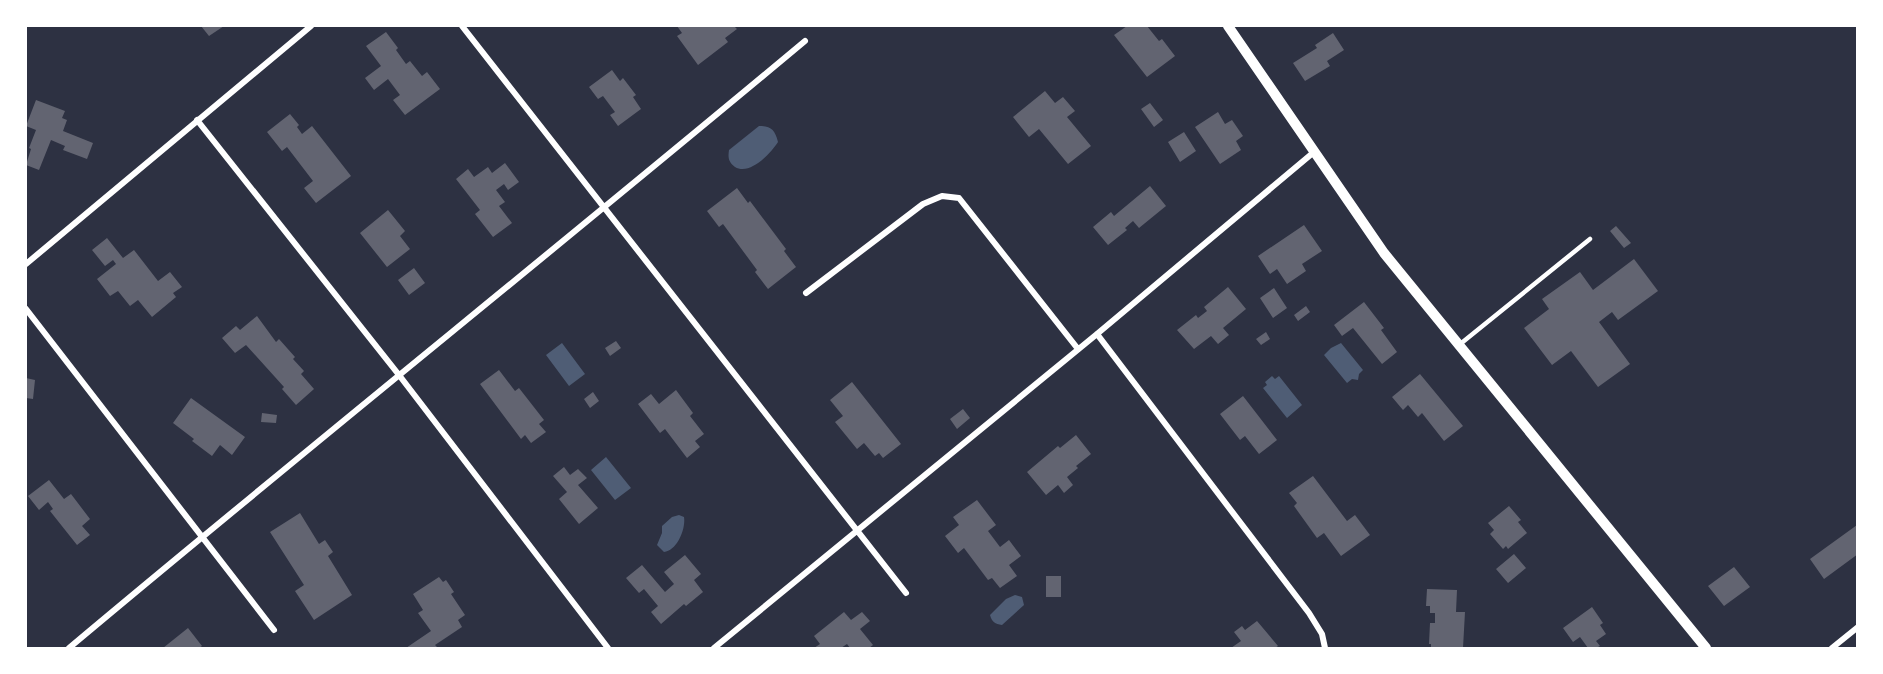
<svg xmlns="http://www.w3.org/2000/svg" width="1883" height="674" viewBox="0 0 1883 674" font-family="Signika,sans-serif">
<rect width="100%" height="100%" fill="#2d3142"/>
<path fill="#4f5d75" d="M759,126C771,126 775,130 778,142C771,153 750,176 735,167C728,162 728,157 729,150Z
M562,343L585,374L569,386L546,355Z
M1341,343L1363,370L1359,374L1358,380L1352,379L1347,383L1324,355L1331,348Z
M1272,376L1275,379L1279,376L1302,405L1287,418L1263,388L1267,385L1265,382Z
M606,457L631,488L615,500L591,470Z
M679,515L684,517C686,529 677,551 664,552L657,545L662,533V526L672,517Z
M1015,595L1022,597L1024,605L1002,625C995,624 992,622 990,615L1006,599Z"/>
<path fill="#626471" d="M201,26H224L209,36Z
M677,26H734L737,29L725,38L728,42L698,65L677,36L682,33Z
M1127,26H1147L1159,41L1162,39L1175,56L1147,77L1114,35Z
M386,32L398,48L396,50L406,64L410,61L422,76L427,72L440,89L405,115L393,100L400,95L388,79L374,90L365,78L381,66L366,46Z
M1333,33L1344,50L1327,61L1330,66L1305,81L1293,63L1317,48L1315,45Z
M612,70L620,81L623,78L636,95L633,97L641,109L618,126L610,115L615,112L603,96L598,99L589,87Z
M1045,91L1055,103L1063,97L1075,111L1067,117L1091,146L1068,164L1039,129L1029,137L1013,117Z
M36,100L65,111L62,118L67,120L63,131L93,143L87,159L63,150L65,146L51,140L39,170L26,165L31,149L29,148L36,130L26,126Z
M1150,103L1163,120L1154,127L1141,109Z
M1218,112L1225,124L1232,120L1243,136L1236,141L1241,150L1220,164L1195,127Z
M290,114L299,125L297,127L302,134L312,126L351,176L316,203L304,188L313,181L287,147L282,151L267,132Z
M1184,132L1196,151L1180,162L1168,142Z
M505,163L519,182L508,190L504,184L496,190L505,202L499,206L512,223L493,237L475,214L480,210L456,179L468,169L474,177L488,167L492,173Z
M1150,186L1166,206L1139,228L1133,221L1125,228L1127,230L1108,245L1093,227L1111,212L1114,216Z
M737,188L748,203L750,201L786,249L784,251L796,267L768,289L755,272L757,270L723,224L719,227L707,211Z
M388,210L405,231L400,236L410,249L387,267L360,233Z
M1304,225L1322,251L1302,264L1306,271L1287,284L1277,269L1270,274L1258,256Z
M1616,226L1631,243L1624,248L1610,231Z
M107,238L123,258L134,250L158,281L170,272L182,287L173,293L176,297L152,317L138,300L130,306L118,291L110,296L97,279L116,264L113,260L105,266L92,250Z
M1634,259L1658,291L1618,320L1612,312L1599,322L1630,364L1598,387L1571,351L1552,365L1524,328L1549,309L1542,299L1580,272L1593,290Z
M414,268L425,283L409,295L398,280Z
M1228,287L1246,309L1223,328L1229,335L1218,344L1211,336L1194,349L1177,330L1196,315L1198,318L1207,311L1204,307Z
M1274,288L1287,308L1273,318L1260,298Z
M1364,302L1384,328L1381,330L1397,352L1382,364L1353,328L1342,336L1334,325Z
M1306,306L1310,312L1298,321L1294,315Z
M257,316L276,342L279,339L295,357L293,359L304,371L301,374L314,389L296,405L282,389L284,387L246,345L235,353L222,338L236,326L240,330Z
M1266,332L1270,339L1261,345L1256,339Z
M616,341L621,348L610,356L605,348Z
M499,370L515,391L519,388L544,420L539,424L546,432L531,443L525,435L521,439L480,384Z
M1420,374L1463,426L1444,441L1422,413L1418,417L1408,405L1403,410L1392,397Z
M26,378L35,380L33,399L26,398Z
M852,382L901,444L883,458L879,453L875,456L864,443L857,449L835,422L843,416L830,400Z
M676,390L693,413L690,416L704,434L695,441L700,447L687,458L665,429L660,433L638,404L651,394L659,404Z
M593,392L599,401L590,408L584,399Z
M1243,396L1277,440L1259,454L1245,436L1240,440L1220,414Z
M191,398L245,437L232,455L220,445L212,456L192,441L194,439L173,423Z
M963,409L970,418L957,429L950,419Z
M262,413L277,415L276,423L261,422Z
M1076,435L1091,454L1076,466L1078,468L1067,477L1073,485L1064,493L1058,485L1046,495L1027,472L1058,446L1060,448Z
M564,467L570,475L578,469L587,478L578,485L598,508L579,524L559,499L567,492L553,476Z
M1313,476L1347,521L1355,515L1370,535L1341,556L1324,533L1317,538L1294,506L1297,503L1289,493Z
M49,480L64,499L71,494L90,519L82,526L90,535L77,545L50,511L53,509L48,502L39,510L28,496Z
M977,500L996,525L988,531L1000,547L1009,540L1021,556L1009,565L1017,576L1000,588L992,578L988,580L964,548L958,553L945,536L959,525L953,517Z
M1509,506L1521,520L1518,522L1527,533L1508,549L1506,546L1503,549L1490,534L1494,530L1488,523Z
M300,513L319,544L325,540L333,552L328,556L352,595L314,620L295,591L304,585L270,532Z
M1857,525L1858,554L1824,579L1810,559Z
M1514,554L1526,568L1508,583L1496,569Z
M685,555L701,574L694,580L703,592L686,606L684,604L661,624L651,612L658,606L644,589L639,593L626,578L642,565L665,592L674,584L664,572Z
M1734,567L1750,587L1724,606L1708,586Z
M1046,576H1061V597H1046Z
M439,577L443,582L446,580L454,592L451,594L465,615L458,620L462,627L435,645L438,648H406L431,631L418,613L423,610L413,594Z
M1427,589L1457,590L1456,612H1465L1463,648H1431V644H1429L1430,623H1435V613H1430V606H1426Z
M1592,607L1603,623L1600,625L1606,634L1596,641L1600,646L1596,648H1588L1580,637L1573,642L1563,628Z
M844,612L851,620L862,612L870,621L860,629L873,645L869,648H850L847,644L841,648H814L820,644L814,636Z
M1257,621L1278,646L1275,648H1231L1241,641L1234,632L1242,626L1245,630Z
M188,628L202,646L199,648H163Z"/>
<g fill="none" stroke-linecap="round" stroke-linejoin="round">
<path stroke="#fff" stroke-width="4.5" d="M1459,345L1590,239"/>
<path stroke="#fff" stroke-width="6" d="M462,26L906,593
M197,120L399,375L608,648
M26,264L311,26
M806,293L923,204L942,196L959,198L1078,349
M26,309L274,630
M1097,334L1309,613L1322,634L1325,648
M69,648C312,444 561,245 805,41
M714,648L1097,334L1314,152
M1832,648L1858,627"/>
<path stroke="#fff" stroke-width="10" d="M1228,26L1384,253L1706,648"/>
</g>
<rect width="1883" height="674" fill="none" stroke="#ffffff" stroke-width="54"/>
</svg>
